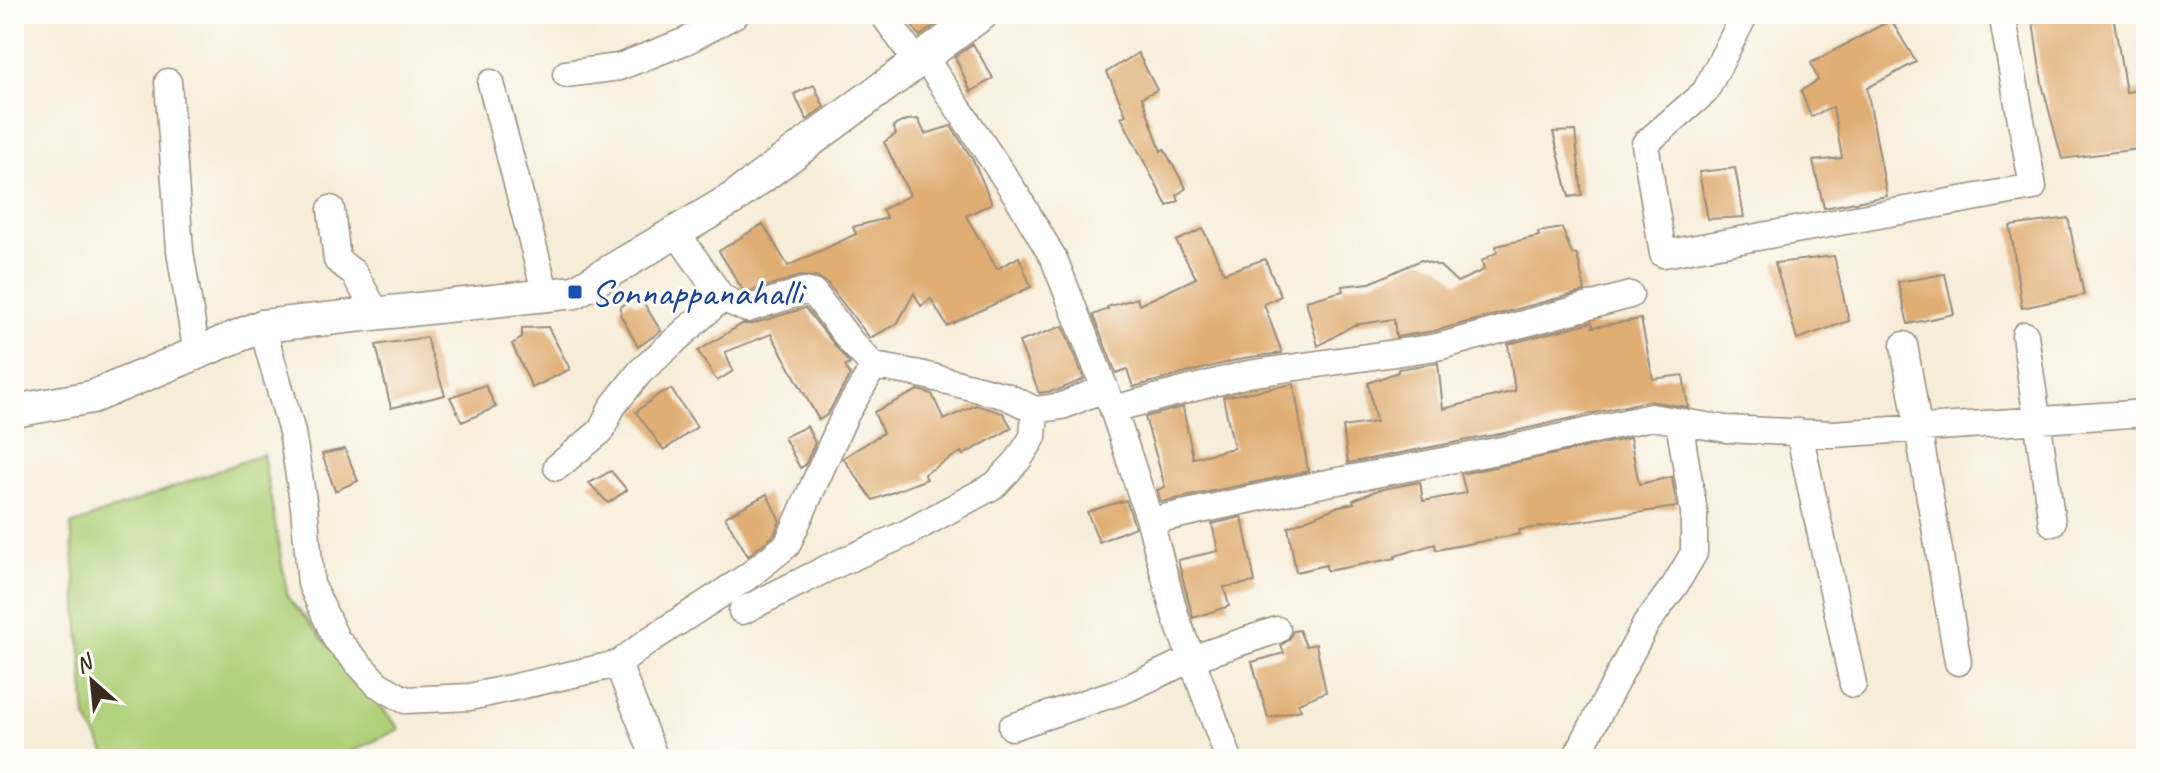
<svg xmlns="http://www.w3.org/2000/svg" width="2160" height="773" viewBox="0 0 2160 773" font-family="Caveat,sans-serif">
<rect width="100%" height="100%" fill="#fdfcf7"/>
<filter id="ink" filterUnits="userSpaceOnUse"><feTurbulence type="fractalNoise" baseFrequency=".0125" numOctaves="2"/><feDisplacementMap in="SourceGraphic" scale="16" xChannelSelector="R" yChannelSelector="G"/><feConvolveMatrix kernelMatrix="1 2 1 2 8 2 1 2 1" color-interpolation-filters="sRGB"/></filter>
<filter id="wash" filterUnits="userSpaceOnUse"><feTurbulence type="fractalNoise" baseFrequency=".006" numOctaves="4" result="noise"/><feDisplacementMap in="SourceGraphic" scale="32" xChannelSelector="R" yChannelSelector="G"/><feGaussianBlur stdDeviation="1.8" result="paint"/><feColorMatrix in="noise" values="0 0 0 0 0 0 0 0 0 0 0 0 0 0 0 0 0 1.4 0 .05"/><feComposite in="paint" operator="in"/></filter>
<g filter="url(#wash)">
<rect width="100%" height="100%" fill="#f6edd9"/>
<path fill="#afd078" stroke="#757d4b" stroke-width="2" d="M263,454L288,598L400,729L336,759H109L86,718L71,525Z"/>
<g id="blocks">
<path fill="#e0ad73" d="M903,14H950L920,36Z
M2032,14H2113L2126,92L2140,90L2146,123V148L2062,159L2042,84Z
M1891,20L1916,62L1867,88L1887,196L1824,208L1813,161L1842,158L1833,107L1811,117L1801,91L1818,80L1811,63Z
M973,44L993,78L971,92L955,57Z
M1138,53L1157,90L1142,97L1161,151L1164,149L1186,188L1177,195L1179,201L1167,206L1121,117L1126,115L1107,72Z
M814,85L824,107L807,120L794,94Z
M918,119L925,134L951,126L973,160L992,203L966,216L997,269L1019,257L1031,287L947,326L931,299L921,306L914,293L897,324L870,338L827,283L817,277L800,276L748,292L742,289L719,251L763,224L788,266L856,234L853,227L887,218L882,210L910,195L884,142L896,134L893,126L907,120Z
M1575,131L1582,195L1569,197L1553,132Z
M1735,168L1744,217L1708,219L1699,172Z
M2068,218L2084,295L2022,308L2010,226Z
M1562,228L1572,254L1577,255L1585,291L1434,331L1396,337L1394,319L1354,325L1318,346L1306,301L1343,291L1342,286L1370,283L1421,260L1440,266L1457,282L1484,270L1482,261L1497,252L1496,246L1539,236L1538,232Z
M1203,229L1224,273L1265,259L1281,296L1264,304L1282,353L1244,358L1133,387L1127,369L1116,373L1093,315L1108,309L1107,307L1137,298L1139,305L1196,278L1176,241Z
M1834,256L1849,321L1797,339L1775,263Z
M1945,274L1954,314L1908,324L1898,282Z
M630,300L637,304L643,302L661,331L638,347L621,316L620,307Z
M805,308L850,364L845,366L850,375L827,415L819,420L771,334L725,352L733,371L717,381L698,351L742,324H752Z
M1641,319L1653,379L1683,375L1688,407L1647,401L1515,431L1348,463L1343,427L1376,422L1368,383L1398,372V369L1438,363L1443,409L1515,391L1508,344L1592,322L1593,327Z
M1063,326L1084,379L1058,390L1039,393L1019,342Z
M548,327L570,369L532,388L512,344L522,338V328Z
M426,337L445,395L391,408L376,345Z
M1294,384L1308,471L1161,502L1157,490L1165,487L1145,417L1183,407L1193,458L1234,448L1223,397Z
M485,385L496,407L462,422L450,397Z
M671,389L697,427L664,450L636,412L659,394Z
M918,390L932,394L944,420L976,405L1003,413L1012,428L963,455L961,452L924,474L927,479L873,500L843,458L883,433L874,412Z
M807,426L815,443L805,465L800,468L784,437Z
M1630,438L1639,484L1672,477L1677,507L1519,530L1520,534L1436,550L1435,544L1395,556L1396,558L1327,571L1326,565L1296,572L1288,527L1339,506L1354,503L1353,500L1378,490L1420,482L1423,501L1466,493L1461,474Z
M345,449L358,481L335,491L322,454Z
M611,471L627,490L608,503L589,483Z
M767,494L780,521L774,535L748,556L725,517Z
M1126,500L1135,527L1099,542L1087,512Z
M1242,517L1255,582L1224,587L1229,606L1193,618L1178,560L1218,551L1212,524Z
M1299,630L1306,646L1316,644L1326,692L1298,703L1301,710L1268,718L1252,662L1284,653L1281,645L1289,640L1293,631Z"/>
</g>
</g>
<g filter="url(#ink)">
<use href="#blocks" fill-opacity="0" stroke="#988c7c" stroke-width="2"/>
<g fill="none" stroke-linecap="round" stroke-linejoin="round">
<defs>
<path id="minor" d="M883,14L917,62
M1745,14L1705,92L1645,144L1663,254L2033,187L2002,14
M924,57L1017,196L1054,259L1113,409L1248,374L1437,347L1630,295
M566,74L619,67L686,41L736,14
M168,82L180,251L197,355
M491,83L546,295
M331,209L337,260L354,273L376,312
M676,232L722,298L747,309L804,291L814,293L851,342L874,366
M262,326L292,432L304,507L311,584L336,639L377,684L405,700L470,697L618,664L650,640L747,577L787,545L844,417L874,366L920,374L1006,396L1035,410L1062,406L1105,388
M2025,335L2052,523
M1904,345L1958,662
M1113,409L1150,521L1322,484L1518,447L1651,417L1726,429L1833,434L2146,413
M1799,432L1853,684
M557,467L601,431L612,407L640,372L722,298
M1150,521L1175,615L1229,759
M742,611L830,567L905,534L995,485L1019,459L1033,437L1035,410
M618,664L655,759
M1012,727L1124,690L1191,659L1277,630
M1575,759L1646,624L1675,585L1694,553V512L1679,422"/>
<path id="tertiary" d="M14,411L92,397L262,326L575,292L732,199L982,14"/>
</defs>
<use href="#minor" stroke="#988c7c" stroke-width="29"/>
<use href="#tertiary" stroke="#988c7c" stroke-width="35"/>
<use href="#minor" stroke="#fff" stroke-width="26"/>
<use href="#tertiary" stroke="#fff" stroke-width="32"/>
</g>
</g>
<rect fill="#1a4fb4" stroke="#fdfcf7" stroke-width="3" x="567" y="284" width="16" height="16" rx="4"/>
<g text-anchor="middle" stroke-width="6" stroke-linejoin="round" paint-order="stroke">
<g font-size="38" fill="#164399" stroke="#fdfcf7" text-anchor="start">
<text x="591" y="305">Sonnappanahalli</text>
</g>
</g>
<rect width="2160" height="773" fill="none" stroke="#fdfcf7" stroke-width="48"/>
<g transform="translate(92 681) rotate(333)" stroke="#fdfcf7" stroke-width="6" paint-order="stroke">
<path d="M0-6L14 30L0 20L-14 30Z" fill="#3b2a1e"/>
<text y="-12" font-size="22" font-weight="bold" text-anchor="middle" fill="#3b2a1e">N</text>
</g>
</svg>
